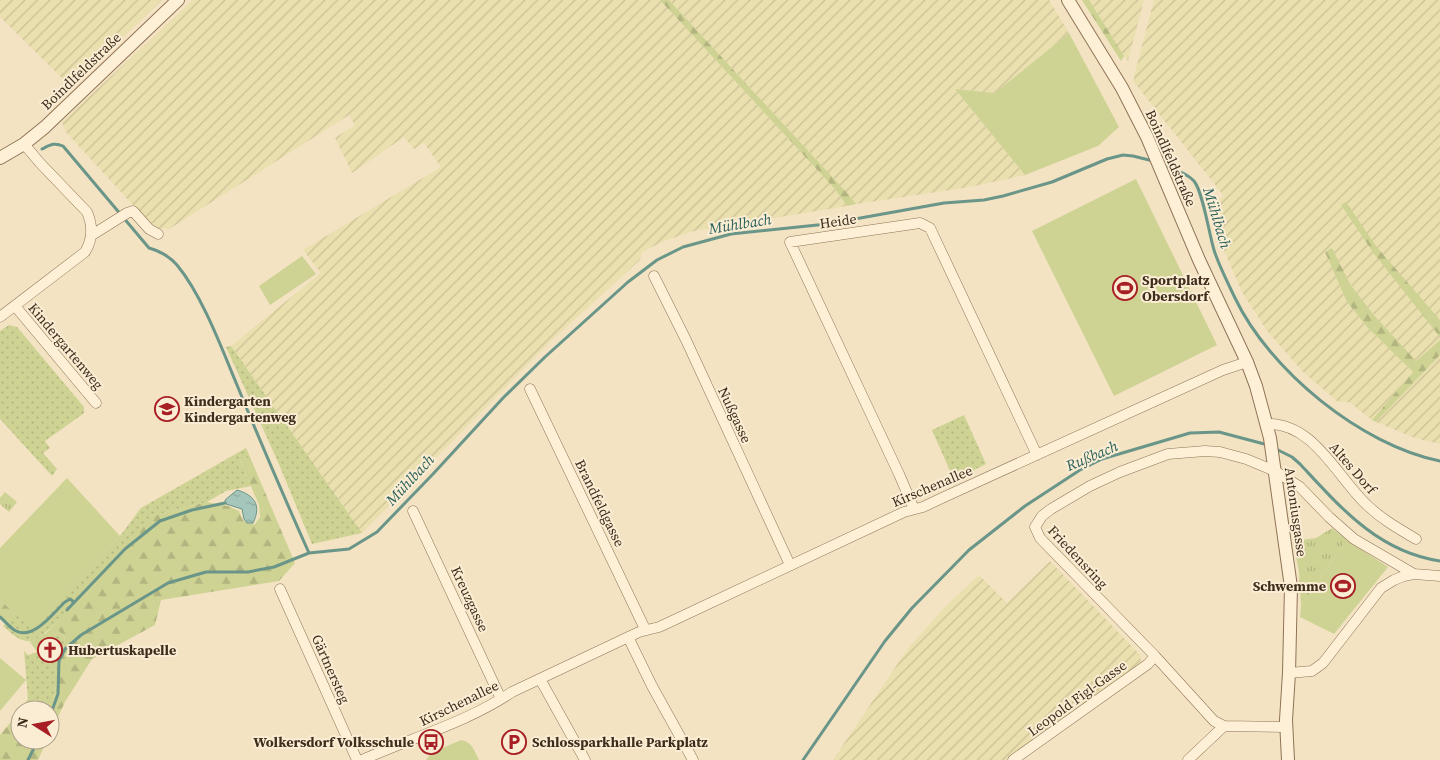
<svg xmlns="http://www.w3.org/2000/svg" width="1440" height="760" viewBox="0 0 1440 760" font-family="'Source Serif 4',serif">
<defs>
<pattern id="farmland-furrows" width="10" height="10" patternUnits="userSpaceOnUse" patternTransform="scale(1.25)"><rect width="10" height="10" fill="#eadfae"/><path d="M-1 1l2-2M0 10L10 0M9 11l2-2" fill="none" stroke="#cac095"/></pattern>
<pattern id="grass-dots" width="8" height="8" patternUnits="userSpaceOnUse" patternTransform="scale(1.25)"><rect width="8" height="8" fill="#ced394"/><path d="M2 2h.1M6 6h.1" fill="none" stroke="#b2b57f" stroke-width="1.8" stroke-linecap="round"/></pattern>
<pattern id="forest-firs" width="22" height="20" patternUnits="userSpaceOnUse" patternTransform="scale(1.25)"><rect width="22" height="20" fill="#ced394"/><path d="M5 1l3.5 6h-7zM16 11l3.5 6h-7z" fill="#b2b57f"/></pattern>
<pattern id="park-tufts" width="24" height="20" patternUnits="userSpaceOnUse" patternTransform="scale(1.25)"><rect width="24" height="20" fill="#ced394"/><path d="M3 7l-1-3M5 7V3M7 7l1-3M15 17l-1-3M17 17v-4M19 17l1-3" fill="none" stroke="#b2b57f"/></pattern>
<pattern id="water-ripples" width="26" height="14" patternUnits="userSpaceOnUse" patternTransform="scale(1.25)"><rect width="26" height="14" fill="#a5c6bb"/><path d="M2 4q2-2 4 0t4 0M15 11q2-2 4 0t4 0" fill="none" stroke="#8faaa0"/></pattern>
</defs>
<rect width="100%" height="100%" fill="#f3e3c2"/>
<path fill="url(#farmland-furrows)" d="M0,0H162L71,87L0,17Z
M193,0H660L835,189L847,206L694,231L664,241L642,252L640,260L552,340L362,533L231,346L321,273L303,250L441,167L424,143L414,149L404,137L352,173L335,138L355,125L349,115L169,229L158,228L143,216L66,132L62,122Z
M669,0H1049L1069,33L995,93L955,89L1025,175L970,187L856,204L848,194Z
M1089,0H1144L1128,61L1124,56Z
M1154,0H1440V340L1416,361L1373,314L1350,284L1332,249L1325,252L1347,302L1368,328L1413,372L1372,420L1349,402H1338L1302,371L1268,332L1242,292L1222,246L1212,205L1224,196L1134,82V76Z
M1440,355V444L1415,438L1376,422Z
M1050,561L1140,655L1141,662L1005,760H833L909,647L947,605L979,575L1007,603Z"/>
<path fill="url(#grass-dots)" d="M9,325L17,327L84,407V413L80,416L45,441L50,448L43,453L57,469L52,476L0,419V331Z
M231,346L362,533L312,544L278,462L226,347Z
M964,415L986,464L954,480L932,430Z
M246,448L250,457L240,461L251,486L226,491L207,502L151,516C143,528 136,540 127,551C114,565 47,638 32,641C20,643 11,633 3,626L15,613L31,627L120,536L141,508Z
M59,631L65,637L58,679L50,710H20V721L14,716L28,699L24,651L28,655L37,652Z"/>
<path fill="url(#forest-firs)" d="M660,0H669L848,194L856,204L847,206L835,189Z
M1082,0H1089L1124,56L1121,61Z
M1346,202L1376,246L1440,320V337L1375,255L1341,205Z
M1332,248L1350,284L1373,314L1416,361L1440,340V355L1376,422L1372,420L1413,372L1368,328L1347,302L1325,252Z
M250,457L295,563L279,581L161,600L155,625L92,659L65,702L50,734V710L58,679L65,637L59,631L37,652L30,642L46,633L86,594L127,550L151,516L207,502L228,506L239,511C242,520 244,524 255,524L260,517L259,505L240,461Z
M0,600L15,613L7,622L0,616Z
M15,717L20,721V740H47L38,760H0V735Z"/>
<path fill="url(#park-tufts)" d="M5,492L17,502L9,512L0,504V498Z
M1332,528L1347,540L1301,606L1299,572L1293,541L1316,538Z"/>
<path fill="#ced394" d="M1069,33L1119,127L1098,146L1025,175L955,89L995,93Z
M1136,179L1217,345L1114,396L1032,231Z
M302,256L316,274L270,305L259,286Z
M67,478L120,536L31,628L0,600V548Z
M1347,540L1388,567L1334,634L1300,617L1301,606Z
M0,658L26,680L0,711Z
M461,740C472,742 474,750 479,760H426L431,753Z"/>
<path fill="url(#water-ripples)" stroke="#6a9589" d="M237,490C254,495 262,505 253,523H247L244,519L242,509L226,504L225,500Z"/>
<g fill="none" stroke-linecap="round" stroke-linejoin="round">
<path stroke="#6a9589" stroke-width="3" d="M42,149C50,145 54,142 63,146L149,248C160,251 169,256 177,265C202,295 222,349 237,385C260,441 284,497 309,553
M1164,165C1174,169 1187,173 1194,181C1203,192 1209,234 1214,250C1219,266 1228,283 1235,298C1270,371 1361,445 1440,461
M1276,449L1292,457L1300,464C1340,507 1378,552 1440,561
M67,610L125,549L160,521L192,510L225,503
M0,617C5,621 10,628 16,631C34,640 53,613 65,602L70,599L74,602
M50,716L58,694L59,661L65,649L81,635L168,583L206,572H248L274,567L309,553L349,549L377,532L433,474L503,398L545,357L628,282L657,260L683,247L731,234L827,224L944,203L984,200L1003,196L1052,182L1107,159L1123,155L1133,156L1153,161
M28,760L38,740
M803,760L885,641L912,608L969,550L1025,506L1080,470L1102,459L1190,433L1219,432L1268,445"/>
<defs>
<path id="minor" d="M92,235L127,213L133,211L149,229L158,234
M654,276L686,340L790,565
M15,306L96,403
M0,317L85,252C93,239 93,226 87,212L40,163L24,144
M530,389L645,629
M1267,424C1314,422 1338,479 1368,506C1383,520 1399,529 1416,539
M914,509L899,474L790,242L920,223L930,228L1037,455
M413,511L501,699
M280,589L357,760
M628,637L652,686L693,760
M1289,673L1312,671L1323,663L1381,588L1394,580L1404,576L1414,574L1440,576
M540,679L585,760
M1286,727L1224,726L1214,721L1155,656L1040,538L1035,527L1042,516L1051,509L1090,486L1120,472L1168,454L1205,451L1220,452L1246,459L1275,471L1300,487L1329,517L1354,539L1414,574
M362,760C411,738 468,722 512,692L639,632L659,627L672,621L904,512L923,507L942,498L1223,370L1247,362
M1013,760L1148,664L1155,656
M1188,760L1224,726"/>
<path id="tertiary" d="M1068,0L1122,88L1147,137L1199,260L1247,362L1256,386L1270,438L1291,587L1289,673L1286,720L1288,760
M0,158L24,144L45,127L178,0"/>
</defs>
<use href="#minor" stroke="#907356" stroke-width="11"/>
<use href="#tertiary" stroke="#907356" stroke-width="14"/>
<use href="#minor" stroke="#fdf0d7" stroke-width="10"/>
<use href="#tertiary" stroke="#fdf0d7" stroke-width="12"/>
</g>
<defs>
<symbol id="stadium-ring" viewBox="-11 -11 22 22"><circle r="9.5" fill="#faedd3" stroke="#a71f24" stroke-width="1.5"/><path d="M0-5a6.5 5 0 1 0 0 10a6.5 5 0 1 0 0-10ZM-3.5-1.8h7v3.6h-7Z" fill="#a71f24"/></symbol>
<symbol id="school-ring" viewBox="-11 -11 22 22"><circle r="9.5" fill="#faedd3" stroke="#a71f24" stroke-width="1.5"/><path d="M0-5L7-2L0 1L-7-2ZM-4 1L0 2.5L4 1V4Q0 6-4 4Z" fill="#a71f24"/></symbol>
<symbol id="church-ring" viewBox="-11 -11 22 22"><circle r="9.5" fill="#faedd3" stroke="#a71f24" stroke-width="1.5"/><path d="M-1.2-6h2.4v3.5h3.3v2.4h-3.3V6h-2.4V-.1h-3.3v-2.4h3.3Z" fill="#a71f24"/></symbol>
<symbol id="bus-ring" viewBox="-11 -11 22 22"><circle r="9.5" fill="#faedd3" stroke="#a71f24" stroke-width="1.5"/><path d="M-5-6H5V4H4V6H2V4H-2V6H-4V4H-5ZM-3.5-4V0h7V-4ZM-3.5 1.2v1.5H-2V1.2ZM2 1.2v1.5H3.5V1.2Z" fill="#a71f24"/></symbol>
<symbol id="parking-ring" viewBox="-11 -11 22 22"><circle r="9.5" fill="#faedd3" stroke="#a71f24" stroke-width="1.5"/><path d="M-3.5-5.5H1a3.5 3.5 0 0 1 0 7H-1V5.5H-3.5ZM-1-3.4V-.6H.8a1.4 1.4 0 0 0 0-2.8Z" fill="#a71f24"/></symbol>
</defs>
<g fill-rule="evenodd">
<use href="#stadium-ring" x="1111" y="274" width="28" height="28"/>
<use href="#school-ring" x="153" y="395" width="28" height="28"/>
<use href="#stadium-ring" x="1329" y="572" width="28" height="28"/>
<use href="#church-ring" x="36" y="636" width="28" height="28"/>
<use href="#bus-ring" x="417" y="728" width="28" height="28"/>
<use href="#parking-ring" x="500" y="728" width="28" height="28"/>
</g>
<g text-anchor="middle" stroke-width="4" stroke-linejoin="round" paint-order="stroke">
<g font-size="14" fill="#3e2c1c" stroke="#faedd3">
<text transform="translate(81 71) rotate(-44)" y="5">Boindlfeldstraße</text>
<text transform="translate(1171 158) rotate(66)" y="5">Boindlfeldstraße</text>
<text transform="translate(838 221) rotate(-8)" y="5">Heide</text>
<text transform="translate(66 346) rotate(50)" y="5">Kindergartenweg</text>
<text transform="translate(735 415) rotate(65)" y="5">Nußgasse</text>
<text transform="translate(1353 468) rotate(49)" y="5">Altes Dorf</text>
<text transform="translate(932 486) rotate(-23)" y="5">Kirschenallee</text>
<text transform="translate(600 503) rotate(64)" y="5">Brandfeldgasse</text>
<text transform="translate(1296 512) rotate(82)" y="5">Antoniusgasse</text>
<text transform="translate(1078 557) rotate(47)" y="5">Friedensring</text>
<text transform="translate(470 599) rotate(65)" y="5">Kreuzgasse</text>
<text transform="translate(331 669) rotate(66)" y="5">Gärtnersteg</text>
<text transform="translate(1077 698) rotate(-36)" y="5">Leopold Figl-Gasse</text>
<text transform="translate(459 703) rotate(-26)" y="5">Kirschenallee</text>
</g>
<g font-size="14" font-weight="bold" fill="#3e2c1c" stroke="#faedd3" text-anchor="start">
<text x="1142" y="285">Sportplatz<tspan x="1142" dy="16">Obersdorf</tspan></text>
<text x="184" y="406">Kindergarten<tspan x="184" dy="16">Kindergartenweg</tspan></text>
<text x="1326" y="591" text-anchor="end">Schwemme</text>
<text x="68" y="655">Hubertuskapelle</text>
<text x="414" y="747" text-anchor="end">Wolkersdorf Volksschule</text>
<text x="532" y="747">Schlossparkhalle Parkplatz</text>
</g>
<g font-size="15" font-style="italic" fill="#2a605a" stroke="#faedd3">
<text transform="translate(1217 218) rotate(73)" y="5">Mühlbach</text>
<text transform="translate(740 224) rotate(-9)" y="5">Mühlbach</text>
<text transform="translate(1092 456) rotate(-23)" y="5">Rußbach</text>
<text transform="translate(410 480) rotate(-47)" y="5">Mühlbach</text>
</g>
</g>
<g transform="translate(35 725) rotate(281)"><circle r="24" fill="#faedd3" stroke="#afa08a"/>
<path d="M0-4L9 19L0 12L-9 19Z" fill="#a71f24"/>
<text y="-8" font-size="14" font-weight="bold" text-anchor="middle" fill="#3e2c1c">N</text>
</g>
</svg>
